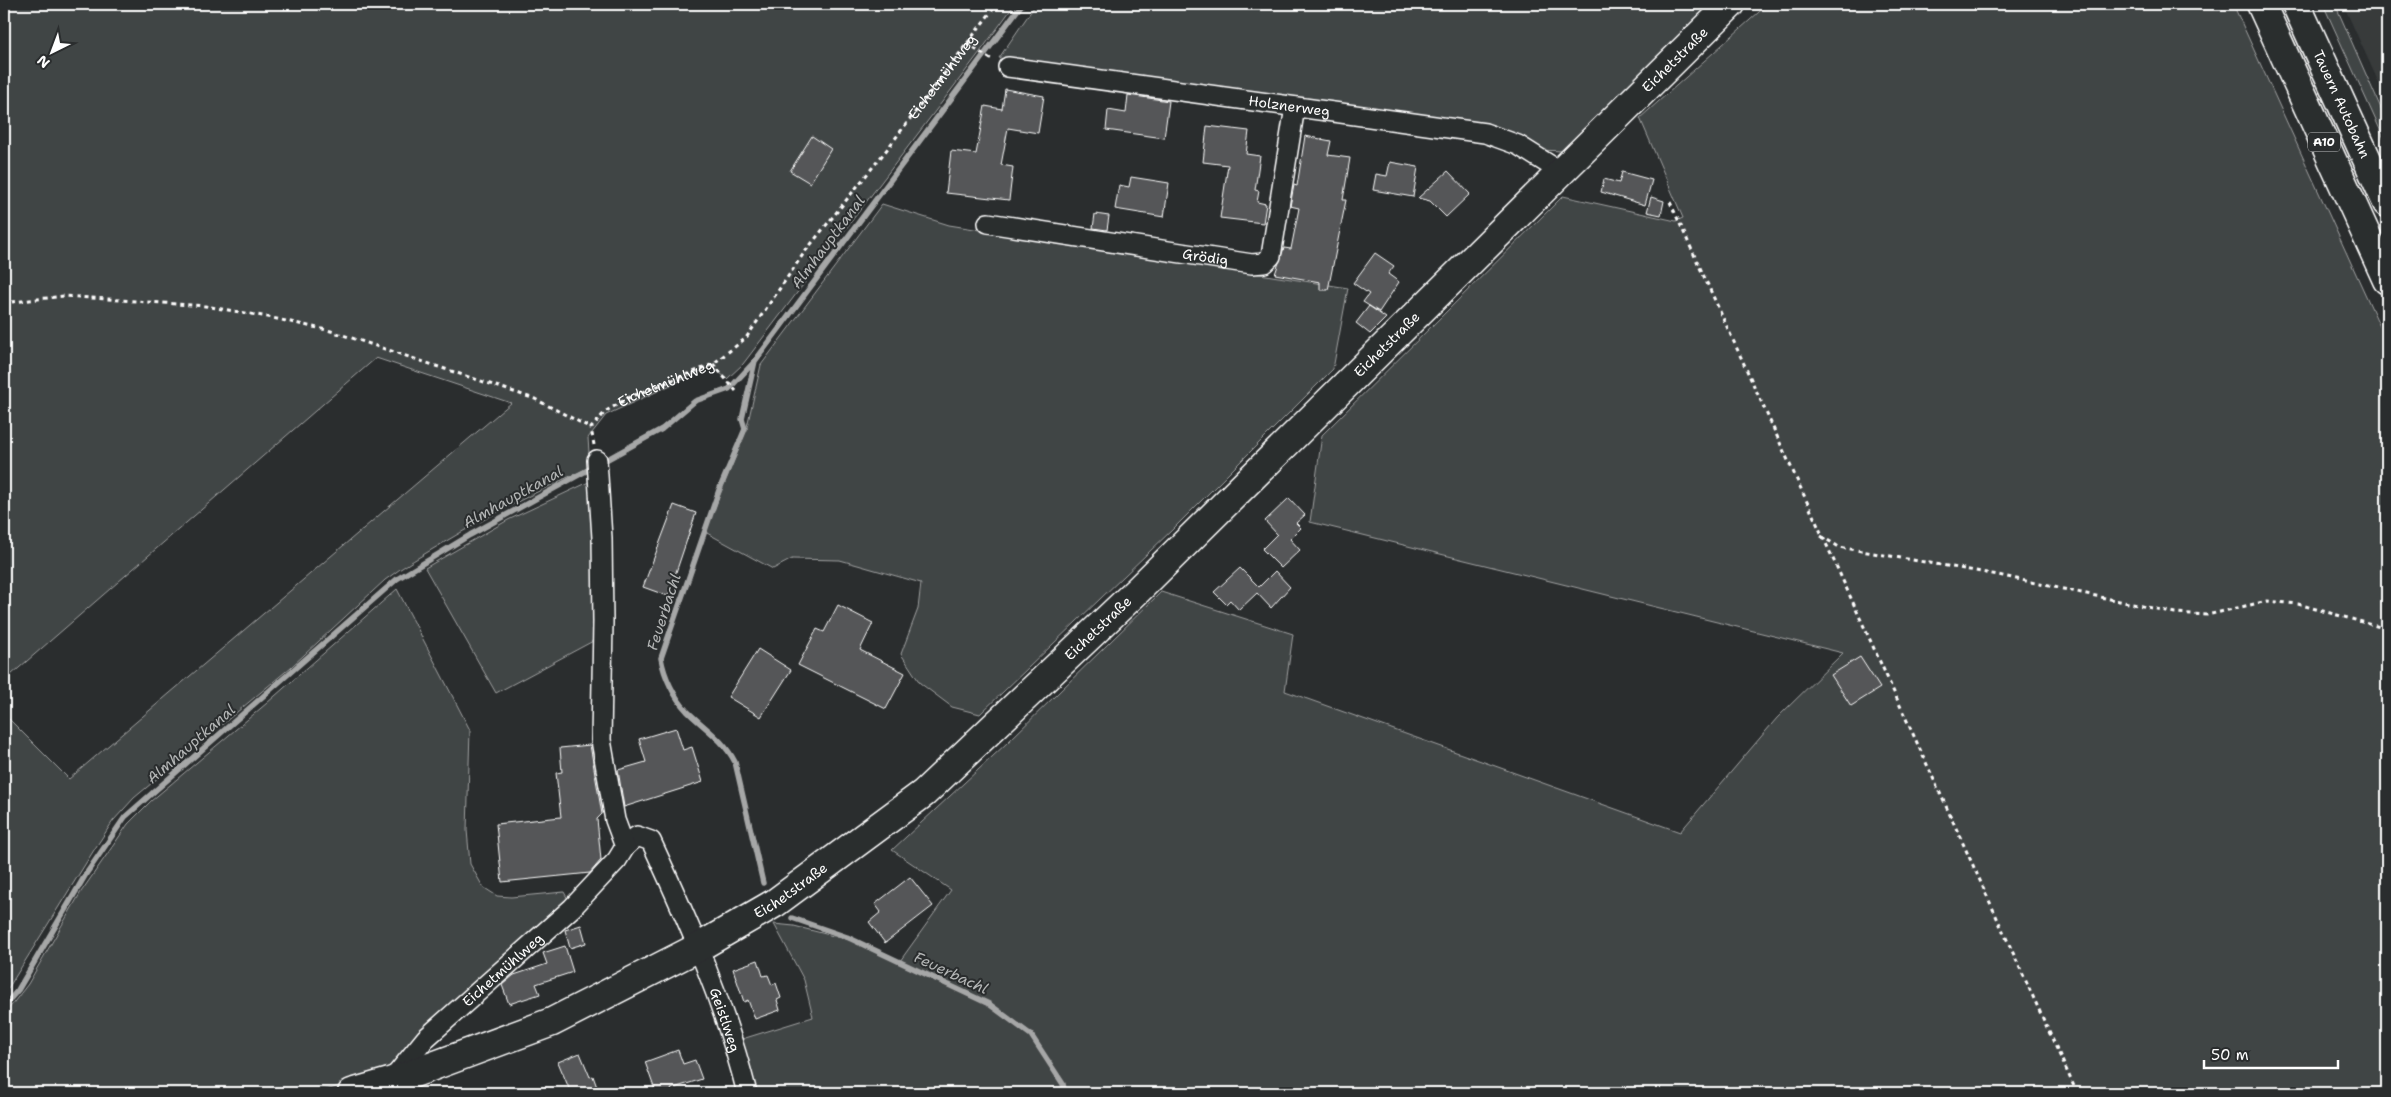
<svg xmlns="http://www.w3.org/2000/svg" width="2391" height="1097" viewBox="0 0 2391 1097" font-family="'Shantell Sans',sans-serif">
<rect width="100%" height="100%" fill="#2a2d2e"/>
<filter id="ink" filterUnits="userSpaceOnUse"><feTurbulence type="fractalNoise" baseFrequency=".02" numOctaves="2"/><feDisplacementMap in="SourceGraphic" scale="10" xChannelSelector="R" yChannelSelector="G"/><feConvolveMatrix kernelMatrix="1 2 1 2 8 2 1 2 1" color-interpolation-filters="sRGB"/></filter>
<g filter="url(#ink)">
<path fill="#373a3b" d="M2343,4H2387V101Z"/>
<path fill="#414445" stroke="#a0a2a2" d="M4,4H1015L980,52L743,364L727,379L712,366L606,415L588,438L590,467C540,490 491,514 443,543C423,555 403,566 385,580L291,667L134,798L113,821L94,850L4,995V714L69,779L511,403L376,358L4,681Z
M1036,4H1716L1563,151L1540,150L1502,132L999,58Z
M1768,4H2233L2387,342V1093H751L739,1040L813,1017L804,980L774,924L794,926L853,941L900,961L951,890L892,850L1007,743L1161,592L1293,634L1285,691L1680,832L1777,718L1843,653L1310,522L1322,435L1563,196L1676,221L1683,218L1640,118Z
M2323,4H2335L2387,122V145Z
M882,204L949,225L1348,288L1333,369L1172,530L980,714L952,707L920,683L901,654L918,609L921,583L840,560L792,559L773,569L705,532L746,431L761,365Z
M591,481L595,640L496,693L425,568L508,520Z
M397,589L470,730L467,830L470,864L483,887L497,896L511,897L564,892L569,901L433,1024L383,1073L316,1093H4V1015L28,984L81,892L128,824L151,801L267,703Z"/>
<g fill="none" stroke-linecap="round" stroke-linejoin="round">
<path stroke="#a6a7a7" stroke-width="5.5" d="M755,361L742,419L745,429L719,490L661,658C664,676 674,697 687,711C704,728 723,739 735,762L763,883
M792,918L847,937L989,1004L1031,1035L1063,1084L1065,1093
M4,1006L18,990L86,874L125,817L397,579L470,535L662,429L695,401L729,389L755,361L1022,4"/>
</g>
<path fill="#555758" stroke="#fff" d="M1005,89L1044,96L1038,133L1008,128L1001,165L1013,167L1009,200L946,193L951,151L976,154L985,106L1002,109Z
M1128,95L1169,101L1164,138L1106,130L1108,110L1126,113Z
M1207,126L1249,131L1246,154L1260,156L1255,190L1259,191L1257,202L1266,204L1263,223L1220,218L1228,165L1203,162Z
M812,136L831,149L810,183L790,171Z
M1305,136L1331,141L1328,155L1350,158L1343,200H1346L1328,290H1320V282L1275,274L1284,248L1291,249L1299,208L1290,206L1294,185L1297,186Z
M1390,162L1418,167L1413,197L1373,190L1376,174L1387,176Z
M1448,171L1470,194L1446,217L1430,201L1418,198Z
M1622,172L1652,180L1645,205L1601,192L1604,179L1619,183Z
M1131,177L1169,183L1164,217L1115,209L1119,185L1129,187Z
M1651,197L1664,201L1661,215L1647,212Z
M1095,214L1109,216L1107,230L1093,228Z
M1375,253L1394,266L1388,274L1399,282L1379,312L1363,302L1369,294L1353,283Z
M1369,306L1386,318L1370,334L1356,323Z
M1289,498L1305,515L1296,523L1301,528L1290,539L1300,550L1281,568L1262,549L1277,534L1265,521Z
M674,505L696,513L668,596L643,587Z
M1240,568L1259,587L1275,571L1290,587L1271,608L1257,593L1239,610L1230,600L1226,604L1214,592Z
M838,605L873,623L860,650L905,673L886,709L798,665L817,629L824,632Z
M758,649L791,670L761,717L728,697Z
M1860,657L1880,688L1851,706L1831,675Z
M676,728L683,750L692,747L703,782L624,807L618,770L646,762L639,739Z
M590,745L602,814L597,819L601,860L590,873L502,882L496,824L561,817L556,773L562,772L560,748Z
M910,877L933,906L885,943L869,922L881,912L875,904Z
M581,925L586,943L570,948L565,930Z
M565,946L573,972L536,984L540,994L509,1004L502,985L514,975L547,964L543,953Z
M758,960L763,976L768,975L772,985L776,983L781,998L777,1000L780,1010L755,1019L748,1000L744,1002L733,969Z
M678,1050L683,1064L695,1060L702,1079L671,1089L673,1093H656L645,1062Z
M580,1053L590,1077L593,1076L599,1093H571L558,1062Z"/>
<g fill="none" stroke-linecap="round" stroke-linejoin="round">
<defs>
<g id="minor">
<path id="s2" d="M1008,67L1485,133L1518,145L1561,172"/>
<path id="s3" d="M988,223L1252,264L1264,263L1271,256L1295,107"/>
<path id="s4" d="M625,847L637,836L651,841C689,923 725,1005 747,1093"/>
<path id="s5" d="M391,1081L426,1038L572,908L617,860L625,847L615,820L601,740L603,622L602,538L597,460"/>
</g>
<g id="secondary">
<path id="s6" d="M352,1093L390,1082L552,1022L699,947L775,903L924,793L1138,590L1731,4"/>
</g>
<g id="motorway">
<path d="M2261,4L2387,280"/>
<path id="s7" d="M2296,4L2387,203"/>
</g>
</defs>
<use href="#minor" stroke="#fff" stroke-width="22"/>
<use href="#secondary" stroke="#fff" stroke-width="31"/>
<use href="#motorway" stroke="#fff" stroke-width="31"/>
<g stroke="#fff" stroke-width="3" stroke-dasharray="4 4" stroke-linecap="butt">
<path d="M967,44L994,61"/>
<path d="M1670,202L2077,1093"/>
<path d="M4,303L64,296L205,306L268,317L331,331L535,399L591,428"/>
<path d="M713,364L736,391"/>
<path id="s1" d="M594,445L591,428L606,411L630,397L713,364L746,338L804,253L888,148L997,4"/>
<path d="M1821,536L1839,547L1998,575L2175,613L2207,615L2267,601L2298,604L2387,629"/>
</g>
<use href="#minor" stroke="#2a2d2e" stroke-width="19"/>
<use href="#secondary" stroke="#2a2d2e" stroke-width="28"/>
<use href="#motorway" stroke="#2a2d2e" stroke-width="28"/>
</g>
</g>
<g text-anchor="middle" stroke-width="4" stroke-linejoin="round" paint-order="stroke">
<rect fill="#2a2d2e" stroke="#bfc0c0" stroke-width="1" x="2308" y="132.5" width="32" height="19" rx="4"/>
<g font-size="12" font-weight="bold" fill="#fff">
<text x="2324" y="146">A10</text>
</g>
<g font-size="14" fill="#fff" stroke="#2a2d2e">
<text dy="5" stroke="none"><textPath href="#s6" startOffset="1700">Eichetstraße</textPath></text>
<text dy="5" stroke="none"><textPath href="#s1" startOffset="526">Eichetmühlweg</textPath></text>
<text dy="5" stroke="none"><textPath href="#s7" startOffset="110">Tauern Autobahn</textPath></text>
<text dy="5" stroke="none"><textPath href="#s2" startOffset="284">Holznerweg</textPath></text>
<text dy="5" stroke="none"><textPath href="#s3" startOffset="220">Grödig</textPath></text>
<text dy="5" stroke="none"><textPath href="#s6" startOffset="1295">Eichetstraße</textPath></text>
<text dy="5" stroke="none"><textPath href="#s1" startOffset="106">Eichetmühlweg</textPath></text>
<text dy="5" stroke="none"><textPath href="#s6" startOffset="890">Eichetstraße</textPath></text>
<text dy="5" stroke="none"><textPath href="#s6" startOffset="485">Eichetstraße</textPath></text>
<text dy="5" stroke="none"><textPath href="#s5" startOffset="158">Eichetmühlweg</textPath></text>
<text dy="5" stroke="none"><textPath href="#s4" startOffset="225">Geistlweg</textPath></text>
</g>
<g font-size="15" font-style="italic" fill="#b4b6b6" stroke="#2a2d2e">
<text transform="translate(828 242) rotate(-53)" y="5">Almhauptkanal</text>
<text transform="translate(513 497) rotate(-29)" y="5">Almhauptkanal</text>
<text transform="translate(664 612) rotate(-72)" y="5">Feuerbachl</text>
<text transform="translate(191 744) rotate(-41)" y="5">Almhauptkanal</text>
<text transform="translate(951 973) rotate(25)" y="5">Feuerbachl</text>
</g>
</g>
<rect width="2391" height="1097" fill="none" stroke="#2a2d2e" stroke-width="20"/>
<rect x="10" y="10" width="2371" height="1077" fill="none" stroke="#fff" stroke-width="2" filter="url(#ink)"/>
<g transform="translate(52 52) rotate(222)" stroke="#2a2d2e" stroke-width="4" paint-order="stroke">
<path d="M0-4L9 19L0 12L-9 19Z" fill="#ffffff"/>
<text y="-8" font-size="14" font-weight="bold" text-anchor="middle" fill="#ffffff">N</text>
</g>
<path d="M2204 1060v8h134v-8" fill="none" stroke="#ffffff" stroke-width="2.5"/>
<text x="2211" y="1060" font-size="15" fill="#ffffff" stroke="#2a2d2e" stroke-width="4" paint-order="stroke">50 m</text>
</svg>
